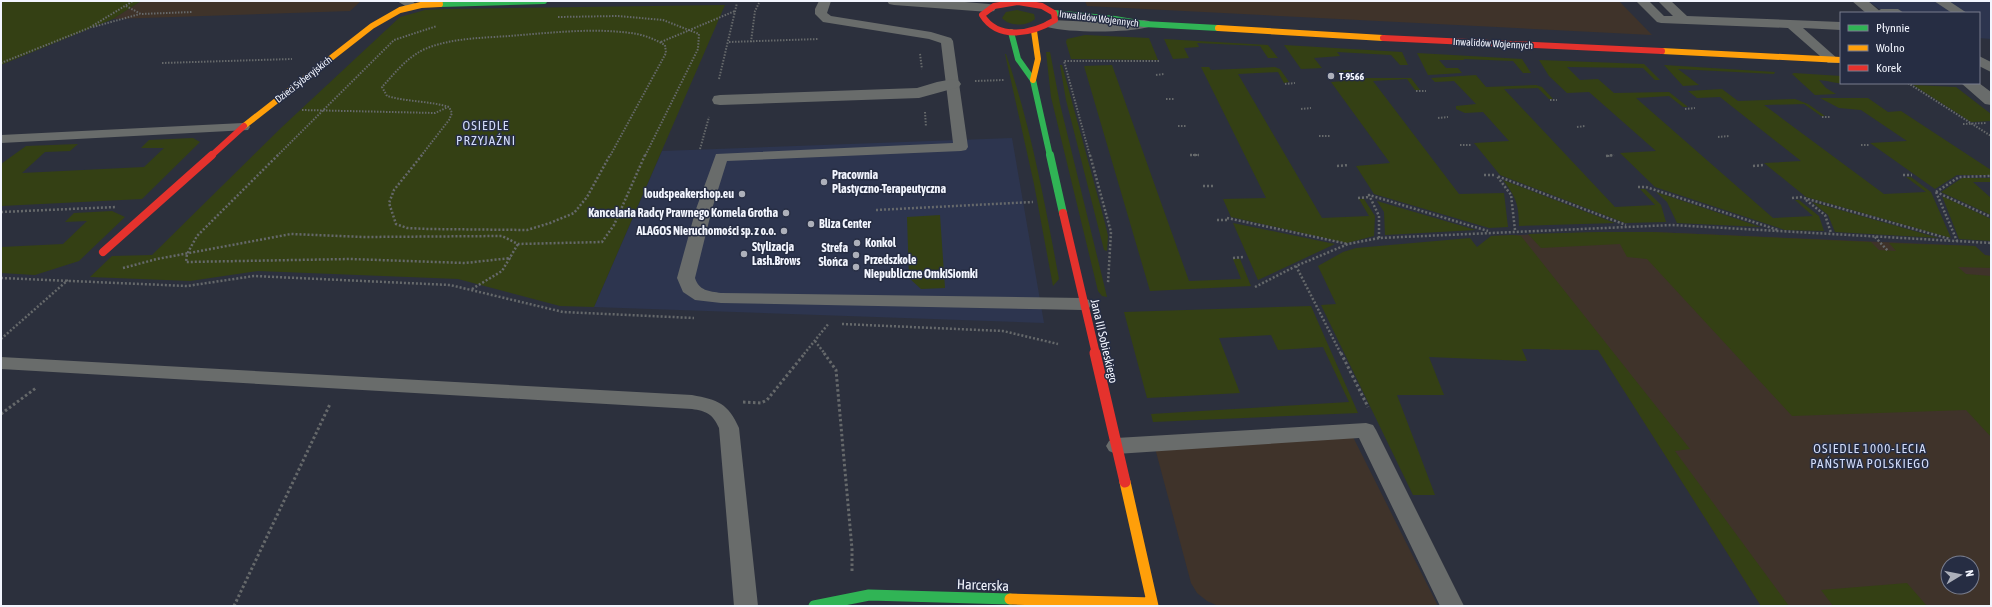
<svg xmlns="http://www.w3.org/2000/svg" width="1992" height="607" viewBox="0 0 1992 607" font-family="'Asap Condensed',sans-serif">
<rect width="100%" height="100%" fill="#2c303d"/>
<path fill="#2d354f" d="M1868,1H1991V39L1979,38V13H1885Z
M1012,138L1044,323L594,307L662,151Z"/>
<path fill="#3f332a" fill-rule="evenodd" d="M141,1H361L350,11L113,19Z
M1085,1H1619L1652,35L1087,6Z
M1598,232H1653L1975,246L1985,255L1991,256V606H1761L1599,350H1550L1496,242L1491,236ZM1948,563H1972V587H1948Z
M1352,435L1438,606L1216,605L1207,601L1197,593L1191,583L1155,448Z"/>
<path fill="#344014" d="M1,1H141L113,19L1,65Z
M725,5L594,307L560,306L458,279L258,271L190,281L90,277L112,256L152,255L282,127L400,17L425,10L446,9Z
M1017,10L1034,14L1035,19C1028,26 1009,27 1002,18L1006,12Z
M1085,35L1149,38L1158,60L1071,59L1066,42L1067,39Z
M1164,39L1268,45L1278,58H1268L1260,46L1197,43L1199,47L1184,48L1189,58L1173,59Z
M1284,45L1402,52L1408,65H1400L1391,55L1337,52L1340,56L1314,58L1322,68L1301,69Z
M1046,52H1050L1060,104L1107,297L1102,296L1098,291L1051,97Z
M1417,53L1522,59L1531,73H1523L1513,61L1464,59V60H1439L1446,68H1458L1462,73L1428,75Z
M1005,54H1006C1031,126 1045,204 1059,279L1053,286L1034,184Z
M1539,60L1644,64L1660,80H1655L1643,68L1567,67L1580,80L1598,79L1614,93L1669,92L1688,107H1683L1669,96L1636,98L1773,218L1813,216L1795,200H1799L1819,216L1824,231L1785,230L1655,187L1620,153L1656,151L1589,92L1567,93L1549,76Z
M1060,65H1062L1105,223L1108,236L1107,251L1104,250L1066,100Z
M1112,65L1189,281L1241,279L1233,259H1240L1251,286L1150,291L1084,66Z
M1664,65L1775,72L1774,74L1678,69L1699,85L1683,86Z
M1201,67H1209L1211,70L1275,67L1280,69L1289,82L1284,83L1278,72L1238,74L1322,218L1369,216L1359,199H1364L1375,216L1374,236L1347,243L1231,217L1223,199L1266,198Z
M1351,70L1357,78H1411L1420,90H1415L1407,79L1373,81L1459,194L1504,193L1508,227L1489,228L1374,194L1356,166L1390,163L1331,82L1345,81L1337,71Z
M1794,73L1841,76V83L1848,84C1839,84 1830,81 1819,80L1826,88L1836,94L1815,95L1792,74Z
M1476,75L1486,87L1536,85L1542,87L1553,99H1549L1538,88L1504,89L1615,207L1655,205L1640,189H1645L1661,205L1666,222L1625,223L1500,175L1474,143L1509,141L1483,112L1465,113L1456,109V106L1476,104L1454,81L1435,82L1431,78Z
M1913,85L1956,87L1991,114V121L1971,122Z
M1722,89L1738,101L1795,99L1808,104L1825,116H1821L1804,104L1764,105L1884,194L1926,192L1906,177H1911L1931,192L1951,238L1806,197L1764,163L1801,161L1720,97L1697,98L1688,91Z
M1820,98H1868L1888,112L1901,111L1991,170V175H1957L1935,189L1870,143L1907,141L1861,110L1839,108Z
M193,138L200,142L142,199L1,206V164L26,146L78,144L70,151L45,152L22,173L144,167L164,148H141L149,140Z
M1962,178H1991V182H1973L1991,198V215L1941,192Z
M1503,180L1615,223L1519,226C1519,205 1516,197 1503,180Z
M1656,192L1761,227L1677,223L1667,202Z
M1942,196L1991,219V241L1959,239Z
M1377,201L1476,230L1385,235L1384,212Z
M1812,202L1939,238L1835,232L1828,215Z
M112,211L125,217L79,261L35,275L1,273V247L63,244L87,221L65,222L74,213Z
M940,215L945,288L921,289L909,278L907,217Z
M1233,223L1335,244L1258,280Z
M1598,232H1653L1871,242L1879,250L1896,251L1889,243L1975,246L1985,255L1991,256V268L1958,267L1966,274L1991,276V437L1966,410L1792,416L1647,259L1627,257L1620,244L1541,248L1528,234Z
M1513,235L1521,236L1525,241L1690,449L1675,451L1789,606H1761L1598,350L1522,349L1527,361L1429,357L1444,395H1397L1435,495H1413L1321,305L1336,304L1318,266L1343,252L1356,248L1470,238L1477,247L1491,236Z
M1311,306L1358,413L1153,422L1151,414L1349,402L1323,347L1278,350L1271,335L1219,338L1240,393L1147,398L1124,312Z
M1907,583L1927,606H1833L1821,590Z"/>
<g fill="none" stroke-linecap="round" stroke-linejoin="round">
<path stroke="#66696b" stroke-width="2" stroke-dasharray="1.5 1.5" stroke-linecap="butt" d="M126,6L141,14L192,12
M558,17L618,16L663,20L699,34L698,49L645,156
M93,27L140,14
M661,42L735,11
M729,42L819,39
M751,42L755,11L759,3
M920,54L922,69
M1,63L89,28L133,1
M162,63L292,59
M1156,75L1164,74
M719,79L737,3
M975,81L1004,80
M1908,83L1991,136
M1285,84L1295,83
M1416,91H1426
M1166,99H1175
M1550,100H1557
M1301,109L1311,108
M1685,109L1695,108
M302,110L435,113L448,107
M925,112L926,127
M1822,117H1830
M1438,118L1448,117
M1963,124L1987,123
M1178,126H1187
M1577,127L1585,126
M1319,136H1330
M1718,137L1729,136
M1460,145H1472
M1861,145H1869
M700,149L709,117
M1190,155H1199
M277,156L394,40L437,26
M421,156L449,120L452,113L449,107C430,101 408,102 387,96L382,87C395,73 407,57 425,49C451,38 482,38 509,36C550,33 596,27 637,34C647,36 656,40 665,45L666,53L610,156
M1090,156L1064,61H1159
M1608,156L1614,155"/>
<path stroke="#66696b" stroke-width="2.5" stroke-dasharray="2 2" stroke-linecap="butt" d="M278,155L197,236L187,254L186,262L350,259L465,263L511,258
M422,155L394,190L389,203L396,224L407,228L427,229L527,230L550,223L574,213L587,197L610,155
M1090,155L1111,232L1108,283
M1190,155H1199
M1606,156L1614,155
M1337,166L1349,165
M1753,166L1764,165
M1484,175H1496
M1903,175H1912
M1203,186H1213
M1638,187H1646L1778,230
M1936,192L1991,217
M1936,192L1959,177L1991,176
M1936,192L1957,241
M1358,198L1370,197
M1792,198L1803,197
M1804,198L1950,239
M1806,200L1825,215L1831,233
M876,210L1033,202
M1,212L116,207
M1227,218L1348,244
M1217,220H1227
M1515,230L1511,195L1497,176L1626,225
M1875,237L1888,251
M1379,238V216L1369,195L1488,231
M1233,258L1243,257
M1296,266L1341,354
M123,268L157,259L291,234L364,237L502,236L518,244L602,242L614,225L645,155
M1,278L187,286L254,276L450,285L563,312L694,318
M1255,287L1296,266L1348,244L1379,238L1672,225L1991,243
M472,289L502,271L518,244
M842,324L1003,331L1058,344
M1,339L68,280
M815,341L825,354
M804,354L829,323"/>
<path stroke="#66696b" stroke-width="3" stroke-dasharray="2.5 2.5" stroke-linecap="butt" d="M824,353L836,370L852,549V571
M1341,353L1368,407
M743,402L761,403L767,400L805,353
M1,414L36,388
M234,606L330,404"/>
<path fill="#696c6b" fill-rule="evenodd" d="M397,1H412L418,6L412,10Z
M819,1H831L827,13L831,16L931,32L951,38L953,41L968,147L966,150L961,151L727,161L712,209L695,278C699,291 709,291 721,293L1083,298L1089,300L1092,304L1089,308L1083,310L721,303L695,300L683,292L677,278L696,209L716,154L953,143L941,43L929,39L823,22L815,14V9Z
M1636,1H1649L1664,16H1673L1658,1H1671L1687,16L1841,22V30L1803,28L1839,60L1838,63H1828L1788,28L1661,23L1657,22Z
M1934,1H1949L1967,13H1952Z
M1881,9H1898L1904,13H1875Z
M1979,56L1991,62V72L1979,66Z
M243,123L248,124L250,127L248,130L1,143V135Z
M1,357L692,395C718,400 728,403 739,428L758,606H734L719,428C713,414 706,411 692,409L1,369Z
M1366,423L1373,425L1376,430L1464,606H1440L1359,438L1116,454L1109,451L1106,446L1109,441L1116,438Z"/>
<path fill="#696c6b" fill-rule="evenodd" d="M887,1H953L989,4L994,5L996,8L994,11L989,12L894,5L889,4Z
M1852,1H1868L1882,13H1866Z
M1052,20L1115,23L1144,20L1149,21L1151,24L1149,27C1126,33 1070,33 1047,27L1045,24L1047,21Z
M953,79L959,81L961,84L959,87L919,98L720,105L714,104L712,100L714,96L720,95L917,88L937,82Z
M1961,83H1979L1991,92V105L1985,104Z"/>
<path stroke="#30b455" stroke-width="6" d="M440,4L544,1
M1054,13L1115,19L1144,24L1218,28
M1011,32L1018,59L1033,80L1050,156"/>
<path stroke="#30b455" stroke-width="8" d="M1050,155L1063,213"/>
<path stroke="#30b455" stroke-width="11" d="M814,606L869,595L1010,599"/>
<path stroke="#ff9f0a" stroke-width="6" d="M1218,28L1383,38
M1662,51L1841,60
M1033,80L1038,59L1034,31
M244,126L372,26L400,10L421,5L440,4"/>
<path stroke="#ff9f0a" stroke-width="11" d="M1125,482L1153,606
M1010,599L1152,603"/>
<path stroke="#e5322d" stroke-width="6" d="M1018,2L1042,6L1054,13L1055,20C1032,34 998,41 982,15L994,6Z
M1383,38L1662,51
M211,156L244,126"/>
<path stroke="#e5322d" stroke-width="8" d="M1063,213L1096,354
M103,252L212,155"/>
<path stroke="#e5322d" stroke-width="11" d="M1095,353L1125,482"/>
</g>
<g fill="#adb0ba" stroke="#262d43" stroke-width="1.5">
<circle cx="1331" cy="76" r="4"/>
<circle cx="824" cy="182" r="4"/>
<circle cx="742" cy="194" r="4"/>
<circle cx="786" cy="213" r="4"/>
<circle cx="811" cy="224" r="4"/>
<circle cx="784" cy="231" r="4"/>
<circle cx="857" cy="243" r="4"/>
<circle cx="744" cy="254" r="4"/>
<circle cx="856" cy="255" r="4"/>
<circle cx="856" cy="267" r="4"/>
</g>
<g text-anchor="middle" stroke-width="3" stroke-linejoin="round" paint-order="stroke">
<g font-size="10" fill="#f2f5fe" stroke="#262d43">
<text transform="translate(1099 18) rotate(7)" y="4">Inwalidów Wojennych</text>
<text transform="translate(1493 43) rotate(3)" y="4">Inwalidów Wojennych</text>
<text transform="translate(303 79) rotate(-38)" y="4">Dzieci Syberyjskich</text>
</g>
<g font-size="10" font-weight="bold" fill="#f2f5fe" stroke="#262d43" text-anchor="start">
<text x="1339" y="80">T-9566</text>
</g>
<g font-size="12" font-weight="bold" fill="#f2f5fe" stroke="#262d43" text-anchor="start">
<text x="832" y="179">Pracownia<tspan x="832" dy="14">Plastyczno-Terapeutyczna</tspan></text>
<text x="734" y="198" text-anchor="end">loudspeakershop.eu</text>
<text x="778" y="217" text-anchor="end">Kancelaria Radcy Prawnego Kornela Grotha</text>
<text x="819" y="228">Bliza Center</text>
<text x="776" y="235" text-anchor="end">ALAGOS Nieruchomości sp. z o.o.</text>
<text x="865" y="247">Konkol</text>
<text x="752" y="251">Stylizacja<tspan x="752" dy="14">Lash.Brows</tspan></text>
<text x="848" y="252" text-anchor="end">Strefa<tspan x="848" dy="14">Słońca</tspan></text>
<text x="864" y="264">Przedszkole<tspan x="864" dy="14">Niepubliczne OmkiSiomki</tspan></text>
</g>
<g font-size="12" fill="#f2f5fe" stroke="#262d43">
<text transform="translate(1104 341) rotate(77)" y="4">Jana III Sobieskiego</text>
</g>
<g font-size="13" letter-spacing="1" fill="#d2dcf9" stroke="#262d43">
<text x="486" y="130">OSIEDLE<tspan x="486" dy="15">PRZYJAŹNI</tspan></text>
<text x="1870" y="453">OSIEDLE 1000-LECIA<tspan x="1870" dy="15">PAŃSTWA POLSKIEGO</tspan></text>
</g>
<g font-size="14" fill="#f2f5fe" stroke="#262d43">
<text transform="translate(983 585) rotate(2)" y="5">Harcerska</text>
</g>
</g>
<rect width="1992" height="607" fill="none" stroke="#f2f5fe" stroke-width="4"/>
<rect x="1840" y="12" width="140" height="72" fill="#262d43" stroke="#787d8e"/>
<rect x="1848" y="25" width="20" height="6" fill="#30b455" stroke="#787d8e"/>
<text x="1876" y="32" font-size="12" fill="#f2f5fe">Płynnie</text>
<rect x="1848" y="45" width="20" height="6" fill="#ff9f0a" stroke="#787d8e"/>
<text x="1876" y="52" font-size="12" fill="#f2f5fe">Wolno</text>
<rect x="1848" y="65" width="20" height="6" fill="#e5322d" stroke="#787d8e"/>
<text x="1876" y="72" font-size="12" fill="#f2f5fe">Korek</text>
<g transform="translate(1960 575) rotate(80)"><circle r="19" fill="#262d43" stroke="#787d8e"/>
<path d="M0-3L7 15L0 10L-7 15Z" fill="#adb0ba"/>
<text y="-6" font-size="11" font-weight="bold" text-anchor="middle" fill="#f2f5fe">N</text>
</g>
</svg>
